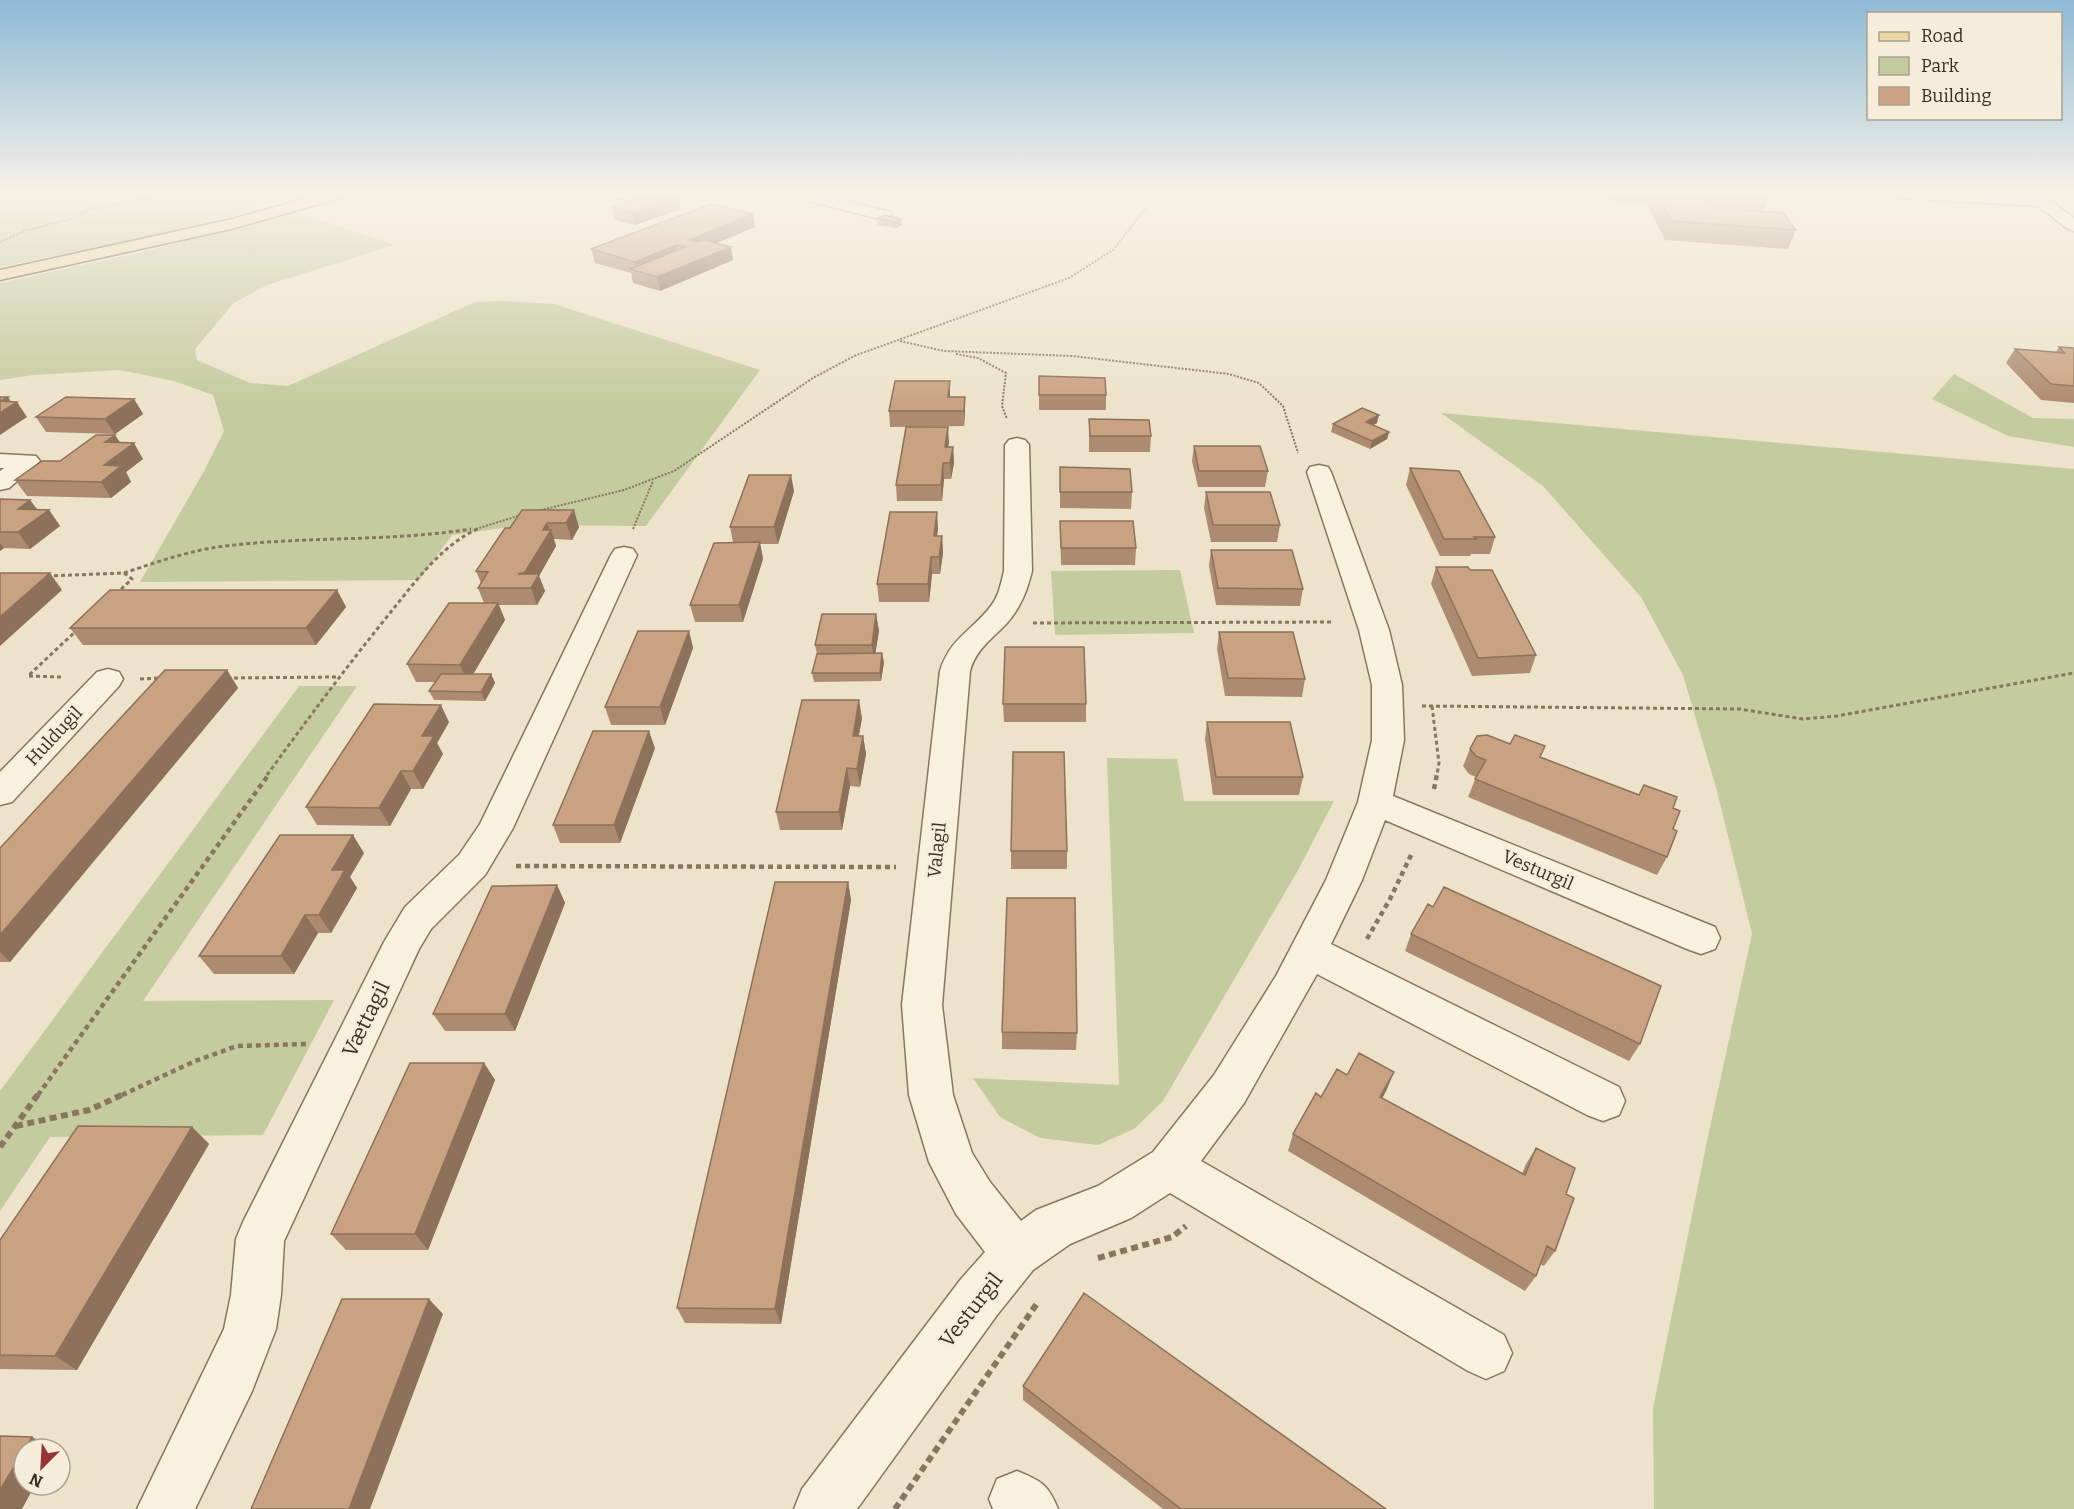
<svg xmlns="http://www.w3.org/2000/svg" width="2074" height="1509" viewBox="0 0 2074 1509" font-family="Bitter,serif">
<rect width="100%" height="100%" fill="#ede3ca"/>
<path fill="#c4cb9e" d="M0,193H315L176,231L0,267Z
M295,212L395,245L267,285L234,303L195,349L197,360L250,383L288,386L475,302L503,301L554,304L760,370L646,526L524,525L452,535L419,580L140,582L203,473L224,431L213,395L174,381L119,370L34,375L0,380V283L146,251Z
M1954,374L2033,418L2074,419V447L2008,436L1932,399Z
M1441,413L2074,469V1509H1654L1653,1408L1707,1141L1752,934L1717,791L1683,675L1641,597L1543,486Z
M1180,570L1194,633L1055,635L1051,571Z
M299,686H357L143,1001L334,1000L263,1135L50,1137L0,1211V1091Z
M1107,758L1177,759L1184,801H1334L1297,872L1163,1101L1134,1129L1098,1145L1040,1138L1000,1117L973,1078L1119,1085Z"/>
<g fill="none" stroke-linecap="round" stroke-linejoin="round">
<defs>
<path id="minor" d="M604,193H678C669,202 613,202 604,193Z
M786,193H814L890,212L892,215L884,220L789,196Z
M1891,193H1976L2025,196L2022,193H2040L2074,218V231L2068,229L2038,206L1899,198Z
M1017,438L1025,440L1029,445L1032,571C1027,591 1021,607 1007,623C992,639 976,649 970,671L942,1005L953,1095L972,1153L990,1182L1021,1221L1036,1210L1098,1186L1153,1152L1214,1075L1276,976L1326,880L1358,802L1372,740V685L1359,630L1307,472L1310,467L1319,465L1328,467L1331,472L1389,630L1402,685L1404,740L1393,796L1715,927L1720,938L1715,949L1701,954L1687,949L1385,820L1362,880L1331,944L1619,1087L1625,1101L1619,1115L1603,1121L1587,1115L1317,974L1244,1103L1201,1161L1504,1335L1512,1353L1504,1371L1486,1379L1468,1371L1170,1193L1131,1218L1070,1244L1033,1270L997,1315L857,1509H794L802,1489L961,1279L985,1252L956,1214L929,1162L909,1095L902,1005L940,671C950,638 972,631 991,606C999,596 1001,583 1004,571L1005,445L1009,440Z
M0,454L36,456L40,461L9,488L0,490V471L4,468H0Z
M624,547L633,549L637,555L513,828L485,875L431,929L419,949L284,1241L281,1295L276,1329L252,1391L195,1509H137L224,1329L231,1295L236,1239L243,1222L384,942L405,907L459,855L480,824L611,555L615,549Z
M108,669L119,672L123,679L119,686L12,802L0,805V772L97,672Z
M1017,1471C1041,1481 1048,1484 1058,1509H993L989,1499L997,1479Z"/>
<path id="major" d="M325,193H351L348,196L231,229L0,280V270L228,220Z"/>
</defs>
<use href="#minor" stroke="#89765f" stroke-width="3"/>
<use href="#major" stroke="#574533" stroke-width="3"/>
<path stroke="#89765f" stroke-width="2" stroke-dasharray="2 1.5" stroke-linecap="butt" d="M1153,199L1165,193
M0,242L25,231L74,218L90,209L175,193
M900,341L944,351L1072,356L1229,374L1259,383L1283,406L1298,453
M956,354L978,358L1006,373L1002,406L1007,419
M537,511L624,490L674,471L813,378L854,356L1069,278L1113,250L1153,199L1149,193
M476,529L521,515
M633,529L653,481"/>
<path stroke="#89765f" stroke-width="3" stroke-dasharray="4 3" stroke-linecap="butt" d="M124,573C157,562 191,550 225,546C307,536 389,542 471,529
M47,576L124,573L132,579L118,592
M1033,623L1334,622
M61,677L28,676L77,630
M227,678L337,677
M140,679L160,678
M1422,706L1739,709L1803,719L1837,716L2074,673
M1432,706L1439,763L1437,775
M267,775C307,720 347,666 390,613C415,582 443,543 480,528"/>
<path stroke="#89765f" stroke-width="4.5" stroke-dasharray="5 4" stroke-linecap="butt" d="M1434,789L1437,774
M516,866L896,867
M1367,939L1390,899L1412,853
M38,1095L269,774
M122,1095L195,1061L237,1046L308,1044"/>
<path stroke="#89765f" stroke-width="6" stroke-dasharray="7 4.5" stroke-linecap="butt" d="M16,1126L89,1110L126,1093
M0,1147L39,1093
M1098,1258L1172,1237L1186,1226
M895,1509L1038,1302"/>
<use href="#minor" fill="#f8f1dd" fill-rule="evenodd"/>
<use href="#major" fill="#edd8a5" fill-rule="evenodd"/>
</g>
<path fill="#ad8b70" d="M907,193H947L934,199Z
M1605,193H1770L1763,212L1796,230L1788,249L1665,240L1647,204L1609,201Z
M679,196L681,209L635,225L615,220L612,207Z
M884,215L902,225L895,228L877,225V218Z
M755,227L717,243L733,260L660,291L633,283L631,273L595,263L591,249Z
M2059,347L2074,348V403L2041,400L2006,363L2015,349L2056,352Z
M1039,376L1106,395V410H1039Z
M950,397H965V412L964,426L890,427L889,411Z
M134,399L143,414L115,434L46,432L36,417Z
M1089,419L1151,436L1150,452H1089Z
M1377,423L1373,425L1389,432L1387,439L1370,449L1331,432L1333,424Z
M948,427V447H953L954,463L951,479H944L942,501H897L896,485Z
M115,435L120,443L143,459L126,472L131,482L111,498L27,496L15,480L60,461Z
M1194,446L1268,471L1265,487H1198L1192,461Z
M1060,467L1132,492L1131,509L1060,508Z
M1410,468L1495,537L1490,554H1471L1470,556H1440L1406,485Z
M794,491L778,544H760L763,559L743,622H695L690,605L733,542L730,527Z
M1206,492L1280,525L1277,542H1211L1204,508Z
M0,499L30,500L37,509L49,510L60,526L30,549L4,548L0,551Z
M522,510L579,527L572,540L554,539L556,546L539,576L545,591L537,605H499L505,620L473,674H491L495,683L485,701L434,700L429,691L435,682H416L407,664L484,603L478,588L481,583L476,571L510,528Z
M1060,521L1136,548L1135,565H1061Z
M938,528L937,536H942L943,553L940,574H932L929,602H879L877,584Z
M1211,550L1303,589L1300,606L1216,605L1209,566Z
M1436,567L1470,570L1536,655L1530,673L1472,676L1431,584Z
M337,590L346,607L316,645H83L70,628Z
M876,614L879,631L875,653L884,662L881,681L814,682L812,673L817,654L815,645Z
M689,631L693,648L665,725H611L605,707Z
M1219,632L1305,679L1302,697L1225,696L1217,649Z
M227,670L238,688L10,962H0V848Z
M1003,704H1086V722H1004Z
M862,718L859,736H863L866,754L860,787L850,786L842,830H780L776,812Z
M449,722L437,743L443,754L423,789H411L390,826L317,825L306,807Z
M1207,722L1303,777L1299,795H1213L1205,739Z
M1510,744L1545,746L1540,757L1639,795L1644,785L1673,808V829L1667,857L1657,875L1468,797L1476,777L1469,774L1463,766L1470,749Z
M655,748L620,843H560L553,825Z
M1011,851H1067V869H1011Z
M364,853L350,877L357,888L331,933H318L294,974H214L199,956Z
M848,882L851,900L781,1324L685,1323L677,1308Z
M557,885L565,903L515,1031H445L433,1014Z
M1433,907L1640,1044L1629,1061L1405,951L1411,934Z
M1002,1032L1077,1033L1076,1050L1002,1049Z
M484,1063L495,1080L428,1250H346L331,1234Z
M1347,1075L1387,1089L1382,1098L1522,1174L1526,1164L1536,1148L1566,1194L1555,1251L1544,1266L1540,1264L1536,1276L1525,1291L1288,1151L1293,1134Z
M192,1127L209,1144L77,1370L0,1369V1240Z
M1023,1386L1386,1509H1163L1023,1400Z"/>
<path fill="#8d715b" d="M934,193H947L934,199Z
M679,196L681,209L635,225L632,213Z
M753,214L755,227L692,253L689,240Z
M901,219L902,225L895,228L894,222Z
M676,245L679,258L637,271L635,262Z
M731,247L733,260L660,291L657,277Z
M950,381V396L949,412L948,397Z
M8,397L13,405L17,402L27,417L0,435V413L1,401Z
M965,397V412L964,426V411Z
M134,399L143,414L115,434L105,419Z
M1379,415L1377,423L1364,430L1366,422Z
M948,427L949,443L946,463L945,447Z
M1389,432L1387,439L1370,449L1372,441Z
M115,435L125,450L134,443L143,459L126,472L131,482L111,498L101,482L104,465L105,442Z
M953,447L954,463L951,479L950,463Z
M943,463L944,479L942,501L941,485Z
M791,475L794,491L778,544L774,527Z
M30,500L41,515L49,510L60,526L30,549L18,532V509Z
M574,510L579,527L572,540L566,523Z
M937,512L938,528L935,552L934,536Z
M547,523L550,531L551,530L556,546L539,576L545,591L537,605L531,588L518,574Z
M942,536L943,553L940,574L939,557Z
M760,542L763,559L743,622L739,605Z
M0,543L4,548L0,551Z
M931,557L932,574L929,602L928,584Z
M50,573L62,590L0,646V617Z
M337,590L346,607L316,645L306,628Z
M498,603L505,620L468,683L460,665Z
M876,614L879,631L874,662L872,645Z
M689,631L693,648L665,725L660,707Z
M882,653L884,662L881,681L880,673Z
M227,670L238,688L10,962L0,952V935Z
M491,674L495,683L485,701L481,692Z
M859,700L862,718L855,754L853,736Z
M441,705L449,722L437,743L443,754L423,789L413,771L422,736Z
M649,731L655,748L620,843L614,825Z
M863,736L866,754L860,787L857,769Z
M847,768L850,786L842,830L839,812Z
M401,771L411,789L390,826L379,808Z
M353,835L364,853L350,877L357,888L331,933L319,915L332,870Z
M848,882L851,900L781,1324L775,1309Z
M557,885L565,903L515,1031L505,1014Z
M305,915L318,933L294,974L281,956Z
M484,1063L495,1080L428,1250L415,1234Z
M1394,1072L1387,1089L1374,1114L1380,1097Z
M192,1127L209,1144L77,1370L55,1356Z
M429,1299L443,1314L370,1509H349Z
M32,1437L56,1449H24Z
M24,1449V1485H35L22,1509H0V1490Z"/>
<path fill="#c9a282" stroke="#8d715b" stroke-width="1.5" d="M653,193H666L679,196L632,213L612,207Z
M1657,193H1706L1716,208L1783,213L1796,230L1672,221Z
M711,204L753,214L689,240L697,242L704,240L731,247L657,277L630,269L685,247L676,245L635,262L591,249Z
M884,215L901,219L894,222L877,218Z
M2059,347L2074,348V386L2051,384L2015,349L2065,353Z
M1039,376L1105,378L1106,395H1039Z
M895,381H950L948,397H965L964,411H889Z
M0,397H8L1,401L17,402L0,413Z
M66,397L134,399L105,419L36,417Z
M1362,408L1379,415L1366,422L1389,432L1372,441L1333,424Z
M1089,419L1149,420L1151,436H1090Z
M906,427H948L945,447H953L950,463H943L941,485H896Z
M96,435H115L105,442L134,443L104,465L121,466L101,482L15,480L42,461H60Z
M1194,446H1260L1268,471H1199Z
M1060,467L1130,469L1132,492H1060Z
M1410,468L1459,471L1495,537H1474L1476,539H1444Z
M749,475H791L774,527H730Z
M1206,492H1270L1280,525H1213Z
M0,499L30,500L18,509L49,510L18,532H0Z
M522,510H574L566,523H547L543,530H551L525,572L518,574H539L531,588H478L488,572L476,571L505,528H510Z
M890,512H937L934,536H942L939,557H931L928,584H877Z
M1060,521H1133L1136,548H1061Z
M760,542L739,605H690L714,543Z
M1211,550H1292L1303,589L1218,588Z
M1436,567H1468L1470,570H1492L1536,655L1478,658Z
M0,573H50L0,617Z
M110,590H337L306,628H70Z
M449,603H498L460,665L407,664Z
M822,614H876L872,645H815Z
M638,631H689L660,707H605Z
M1219,632H1293L1305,679L1228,678Z
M1005,647H1084L1086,704H1003Z
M882,653L880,673H812L817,654Z
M165,670H227L0,935V848Z
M441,674H491L481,692L429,691Z
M802,700H859L853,736H863L857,769L847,768L839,812H776Z
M374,704L441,705L422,736H434L413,771H401L379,808L306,807Z
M1207,722H1290L1303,777H1216Z
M593,731H649L614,825H553Z
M1487,735L1510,744L1515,735L1545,746L1540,757L1639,795L1644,785L1677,797L1673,808L1680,811L1673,829L1677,831L1667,857L1475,779L1486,760L1476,756L1470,749L1477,736Z
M1013,752H1064L1067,851H1011Z
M280,835H353L332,870H345L319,915H305L281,956H199Z
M775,882H848L775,1309L677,1308Z
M557,885L505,1014H433L492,886Z
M1444,887L1661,986L1640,1044L1411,934L1428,904L1433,907Z
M1007,898H1075L1077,1033L1002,1032Z
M1359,1053L1394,1072L1380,1097L1525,1175L1536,1148L1575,1168L1566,1194L1574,1198L1555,1251L1547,1246L1536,1276L1293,1134L1316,1093L1321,1097L1337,1069L1347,1075Z
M410,1063H484L415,1234H331Z
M78,1126L192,1127L55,1356L0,1355V1240Z
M1084,1293L1386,1509H1181L1023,1386Z
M342,1299H429L349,1509H251Z
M0,1436L32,1437L0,1490Z"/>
<linearGradient id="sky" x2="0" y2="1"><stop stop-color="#8fbad6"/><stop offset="0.48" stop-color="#f7f2e7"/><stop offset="1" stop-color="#f7f2e7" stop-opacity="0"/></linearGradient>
<rect width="2074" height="404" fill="url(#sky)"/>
<g text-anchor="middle" stroke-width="5" stroke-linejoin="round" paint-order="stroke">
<g font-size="18" fill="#3a2e22" stroke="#f5edda">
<text transform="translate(54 736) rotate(-47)" y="6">Huldugil</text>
<text transform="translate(937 850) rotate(-84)" y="6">Valagil</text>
<text transform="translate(1538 870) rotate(23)" y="6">Vesturgil</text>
</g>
<g font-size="21" fill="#3a2e22" stroke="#f5edda">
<text transform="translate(366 1019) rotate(-64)" y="7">Vættagil</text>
<text transform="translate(971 1310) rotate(-52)" y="7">Vesturgil</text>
</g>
</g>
<rect x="1867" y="12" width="195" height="108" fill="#f5edda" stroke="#aaa190" stroke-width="1.5"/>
<rect x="1879" y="32" width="30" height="9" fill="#edd8a5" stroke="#aaa190" stroke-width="1.5"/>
<text x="1921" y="42" font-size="18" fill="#3a2e22">Road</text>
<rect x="1879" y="57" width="30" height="18" fill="#c4cb9e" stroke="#aaa190" stroke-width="1.5"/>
<text x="1921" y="72" font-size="18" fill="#3a2e22">Park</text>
<rect x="1879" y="87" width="30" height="18" fill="#c9a282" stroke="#aaa190" stroke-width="1.5"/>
<text x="1921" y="102" font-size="18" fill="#3a2e22">Building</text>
<g transform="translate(42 1467) rotate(204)"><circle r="28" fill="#f5edda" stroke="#aaa190" stroke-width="1.5"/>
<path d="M0-4.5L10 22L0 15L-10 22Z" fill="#953432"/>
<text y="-9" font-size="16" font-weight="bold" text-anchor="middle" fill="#3a2e22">N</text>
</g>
</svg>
